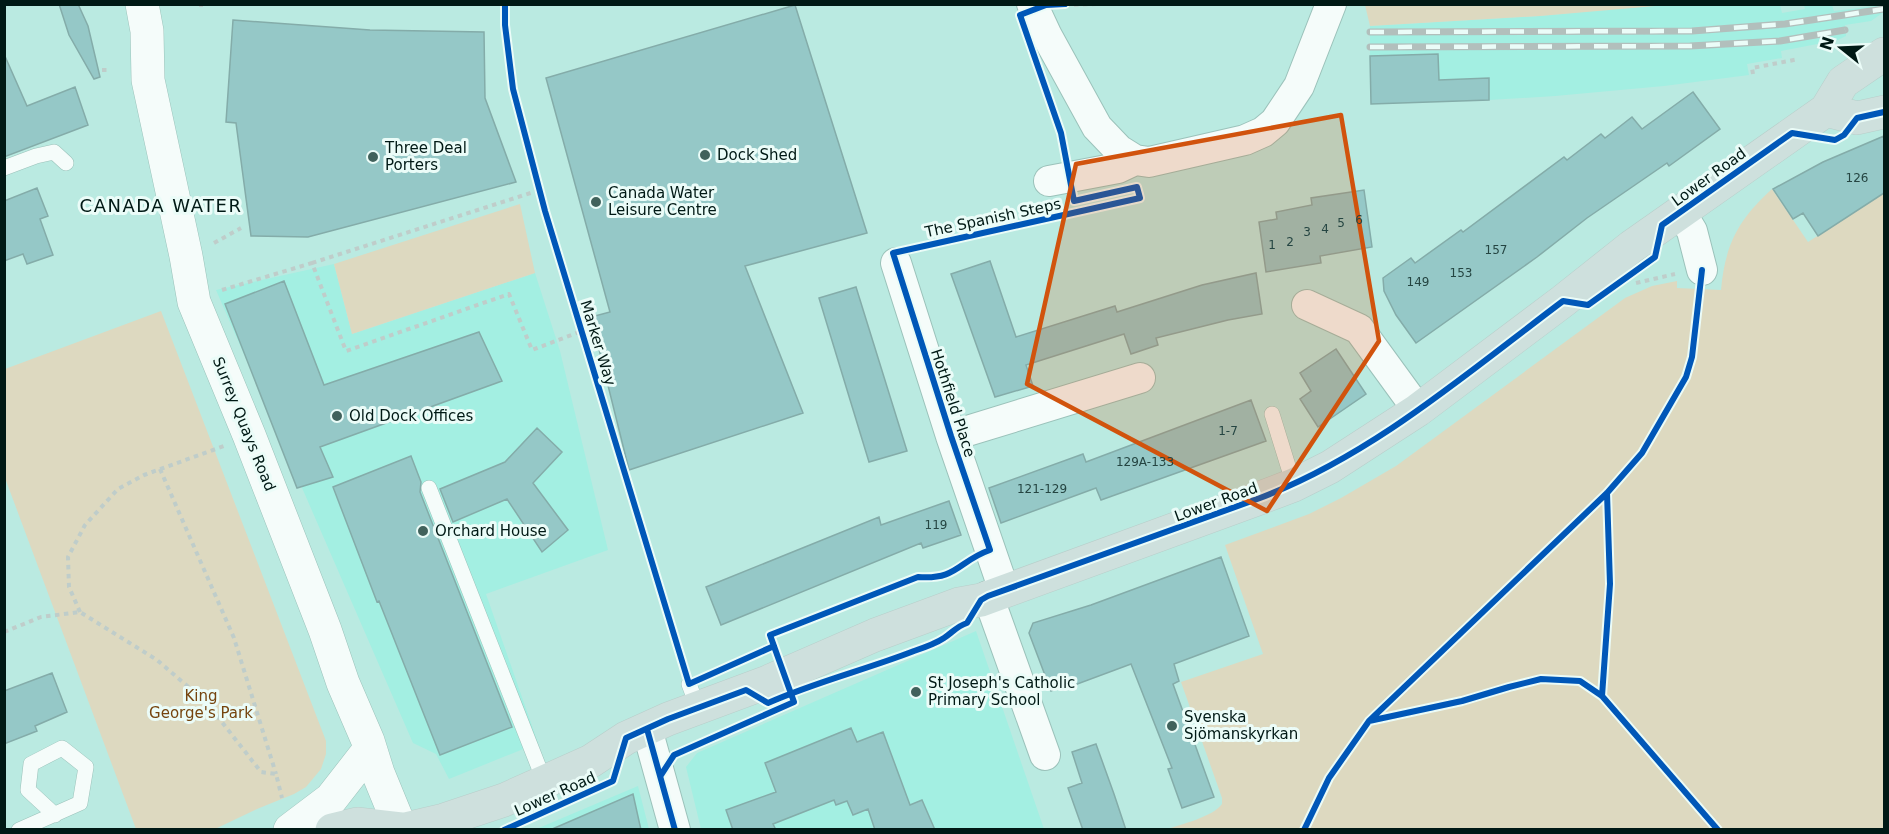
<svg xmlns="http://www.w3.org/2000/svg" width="1889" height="834" viewBox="0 0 1889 834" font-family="'DejaVu Sans',sans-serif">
<rect width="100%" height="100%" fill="#baeae1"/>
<path fill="#a3efe2" d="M1667,4L1780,5L1782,13L1805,9L1804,5H1832L1834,11L1884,5V12L1871,21L1845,25L1846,36L1838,40L1781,51L1782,58L1747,64L1749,75L1664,86L1555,96L1489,100L1488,78L1439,80L1438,54L1370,56V26L1540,16Z
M334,264L352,334L535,273L560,351L608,550L486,594L538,743L449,779L436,754L413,743L216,290Z
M976,631L1044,829H701L686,767L697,753Z
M638,786L649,829L534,830Z"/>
<path fill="#ddd9c0" d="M1365,5V4L1667,5L1540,16L1370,26Z
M1772,189L1808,242L1884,193V829L1165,830C1181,824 1213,817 1222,804V798L1181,682L1263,654L1225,545L1309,514L1341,498L1396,466L1625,298L1652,286L1677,281V288L1721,290C1725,244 1739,219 1772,189Z
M520,204L535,273L352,334L334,264Z
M161,311L326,741V754L321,769L306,787L294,794L257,809L215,829H136L5,478V369Z"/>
<path fill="#95c8c7" stroke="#84aca9" stroke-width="1.5" d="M59,4H78L88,26L100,77L94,79L69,35Z
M795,5L867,233L745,266L803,413L629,470L591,317L610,312L546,78Z
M233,20L370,30L484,32L485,98L516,182L308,237L251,236L236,123L226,122Z
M4,54L27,106L75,87L88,125L4,157Z
M1438,54L1439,80L1489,78V100L1371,104L1370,56Z
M1693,92L1720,129L1669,166L1667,163L1587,218L1537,257L1416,343L1396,315L1384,291L1383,278L1411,258L1415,263L1461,230L1463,232L1564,157L1567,160L1601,134L1605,138L1632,117L1642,129Z
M1884,136V193L1818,236L1803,213L1793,219L1773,189L1823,162Z
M37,188L48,216L40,219L53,255L27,264L23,254L4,261V201Z
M1364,190L1372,247L1320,256L1321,263L1266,272L1259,222L1277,219L1276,212L1312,205L1311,198Z
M990,261L1016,337L1115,306L1117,312L1202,285L1256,273L1262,314L1228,320L1156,338L1158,345L1131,354L1124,334L1026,365L1033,386L995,397L951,274Z
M284,281L324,385L479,332L502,381L320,447L333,477L297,488L225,304Z
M856,287L907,451L869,462L819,298Z
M1336,349L1366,394L1318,427L1300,399L1311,391L1300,373Z
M1251,400L1266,441L1101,500L1096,488L1001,523L989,488L1083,454L1086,462Z
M537,428L562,452L533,483L568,530L542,552L507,499L453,522L440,489L505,462Z
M411,456L421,482L420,492L512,727L440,755L379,601L377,602L333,487Z
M949,501L961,535L923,548L921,543L721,625L706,587L879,517L881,525Z
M1221,557L1249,636L1174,664L1179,681L1173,684L1214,797L1182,808L1168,769L1172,768L1131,664L1072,686L1065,685L1051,691L1029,633L1033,623L1091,605Z
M52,673L67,712L35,726L37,731L4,744V691Z
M851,728L857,742L883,732L910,805L922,800L935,830H875L868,809L853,815L847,801L836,805L834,800L773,824L776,830H733L726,810L776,792L765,763Z
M1096,744L1114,794L1126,830H1083L1068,788L1082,783L1072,752Z
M633,794L641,830H550Z"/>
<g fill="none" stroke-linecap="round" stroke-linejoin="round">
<defs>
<path id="lane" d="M4,168L36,156L54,152L66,163
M1272,414L1294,485
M429,488L545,783
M689,684L698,708
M19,830L80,803L86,767L62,748L31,764L28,790L55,815"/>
<path id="street" d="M1032,4L1047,36L1097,127L1119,150L1135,160L1149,162L1245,140L1263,132L1275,122L1299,86L1331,4
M1049,181L1118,168L1135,160
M1681,213L1692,231L1702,270
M896,263L951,436L1004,590
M1307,305L1359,329L1418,410
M951,436L1140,378
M988,596L1045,755
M647,729L675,830"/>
<path id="secondary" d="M142,4L147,31L148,80L186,256L194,302L249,435L325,630L343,683L368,741L378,773L401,829
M290,830L331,799L370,749"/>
<path id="primary" d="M1826,110L1857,118L1884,112
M332,830L357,824L401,829
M401,830L444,820L504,800L591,761L626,738L668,719L765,683L875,635L959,604L981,600L1260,498L1294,485L1330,467L1418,410L1563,301L1631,247L1826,110L1843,82L1884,54"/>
</defs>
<use href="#lane" stroke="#9bc2ba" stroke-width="16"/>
<use href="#street" stroke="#9bc2ba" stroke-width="32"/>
<use href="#secondary" stroke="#9bc2ba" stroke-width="34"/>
<use href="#primary" stroke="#b8ceca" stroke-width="34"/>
<path stroke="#bfcdca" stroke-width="4" stroke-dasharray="4.5 4.5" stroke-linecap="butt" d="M201,4V7
M1065,5L1098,4
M102,70H111
M1753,74L1752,68L1799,59
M1052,207L1054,218
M214,243L241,228
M312,263L540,190
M1636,283L1675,274
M222,290L312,263L346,351L509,294L532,350L582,331
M160,469L234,638L276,774
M80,612L69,587L68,557L85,525L118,489L144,475L224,446
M4,632L41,617L80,612L157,660L207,703L261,772L276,774L282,798"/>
<use href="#lane" stroke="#f5fcfa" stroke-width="15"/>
<use href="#street" stroke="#f5fcfa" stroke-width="30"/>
<use href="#secondary" stroke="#f5fcfa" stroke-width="33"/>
<use href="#primary" stroke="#cee0dd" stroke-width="33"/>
<defs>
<path id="rail" d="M1370,32L1692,31L1785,24L1884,9
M1370,47L1690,46L1780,41L1845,30"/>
</defs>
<use href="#rail" stroke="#b2bfbc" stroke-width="7"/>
<use href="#rail" stroke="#ebfcf8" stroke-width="4.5" stroke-dasharray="14" stroke-linecap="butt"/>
<defs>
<path id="cycleway" d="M505,4V25L513,89L545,211L689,684L774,646
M1602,696L1610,584L1607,493
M1369,721L1462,701L1509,687L1541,679L1580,681L1602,696L1718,830
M647,729L675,830
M661,775L674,755L794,702L770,635L918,577C958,580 958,561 990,550L951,436L893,253L1140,198L1137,187L1074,201L1061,133L1020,15L1046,5L1065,4
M504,830L613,781L626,738L668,719L746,690L768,703C815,682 865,670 914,651C923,648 935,644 944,638C952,633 957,626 967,623L981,600L988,596L1260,498C1373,455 1467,373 1563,301L1588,305L1655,257L1662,225L1792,133L1835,140L1844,135L1857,118L1884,112
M1304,830L1329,778L1369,721L1607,493L1642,453L1686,377L1692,357L1702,270"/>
</defs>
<use href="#cycleway" stroke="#ebfcf8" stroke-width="10"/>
<use href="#cycleway" stroke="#0057b8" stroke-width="6"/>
</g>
<path fill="#d1530d" fill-opacity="0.2" stroke="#d1530d" stroke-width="4.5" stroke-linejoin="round" d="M1341,115L1379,341L1267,511L1027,384L1076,164Z"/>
<g fill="#41625c" stroke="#ebfcf8" stroke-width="2">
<circle cx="705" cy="155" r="6"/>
<circle cx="373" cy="157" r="6"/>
<circle cx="596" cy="202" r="6"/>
<circle cx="337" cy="416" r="6"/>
<circle cx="423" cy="531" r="6"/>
<circle cx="916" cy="692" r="6"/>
<circle cx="1172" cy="726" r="6"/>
</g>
<g text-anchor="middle" stroke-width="6" stroke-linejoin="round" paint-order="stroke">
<g font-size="12" fill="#254542">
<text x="1857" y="182">126</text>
<text x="1359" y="224">6</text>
<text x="1341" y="227">5</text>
<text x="1325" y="233">4</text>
<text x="1307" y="236">3</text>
<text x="1290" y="246">2</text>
<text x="1272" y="249">1</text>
<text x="1496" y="254">157</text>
<text x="1461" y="277">153</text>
<text x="1418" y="286">149</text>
<text x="1228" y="435">1-7</text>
<text x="1145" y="466">129A-133</text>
<text x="1042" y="493">121-129</text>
<text x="936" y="529">119</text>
</g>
<g font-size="15" fill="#001915" stroke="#ebfcf8" text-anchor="start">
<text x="385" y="153">Three Deal<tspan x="385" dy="17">Porters</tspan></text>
<text x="717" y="160">Dock Shed</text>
<text x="608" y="198">Canada Water<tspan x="608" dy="17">Leisure Centre</tspan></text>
<text x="349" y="421">Old Dock Offices</text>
<text x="435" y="536">Orchard House</text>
<text x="928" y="688">St Joseph's Catholic<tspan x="928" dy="17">Primary School</tspan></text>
<text x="1184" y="722">Svenska<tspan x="1184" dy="17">Sjömanskyrkan</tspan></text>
</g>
<g font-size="15" fill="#001915" stroke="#ebfcf8">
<text transform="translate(1709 177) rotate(-36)" y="5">Lower Road</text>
<text transform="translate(993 218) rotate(-12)" y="5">The Spanish Steps</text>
<text transform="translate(598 343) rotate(73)" y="5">Marker Way</text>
<text transform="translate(953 403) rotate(72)" y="5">Hothfield Place</text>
<text transform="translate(244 424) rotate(68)" y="5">Surrey Quays Road</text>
<text transform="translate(1216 502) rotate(-20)" y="5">Lower Road</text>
<text transform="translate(555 794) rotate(-24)" y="5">Lower Road</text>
</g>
<g font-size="15" fill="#75440e" stroke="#ebfcf8">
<text x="201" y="701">King<tspan x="201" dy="17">George's Park</tspan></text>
</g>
<g font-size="18" letter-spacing="1.5" fill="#001915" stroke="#ebfcf8">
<text x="161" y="212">CANADA WATER</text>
</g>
</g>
<rect width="1889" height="834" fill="none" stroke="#001915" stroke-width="12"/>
<g transform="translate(1841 48) rotate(288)" stroke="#ebfcf8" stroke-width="4.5" paint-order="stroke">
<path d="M0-4.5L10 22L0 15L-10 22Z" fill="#001915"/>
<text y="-9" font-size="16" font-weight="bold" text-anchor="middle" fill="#001915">N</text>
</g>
</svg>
